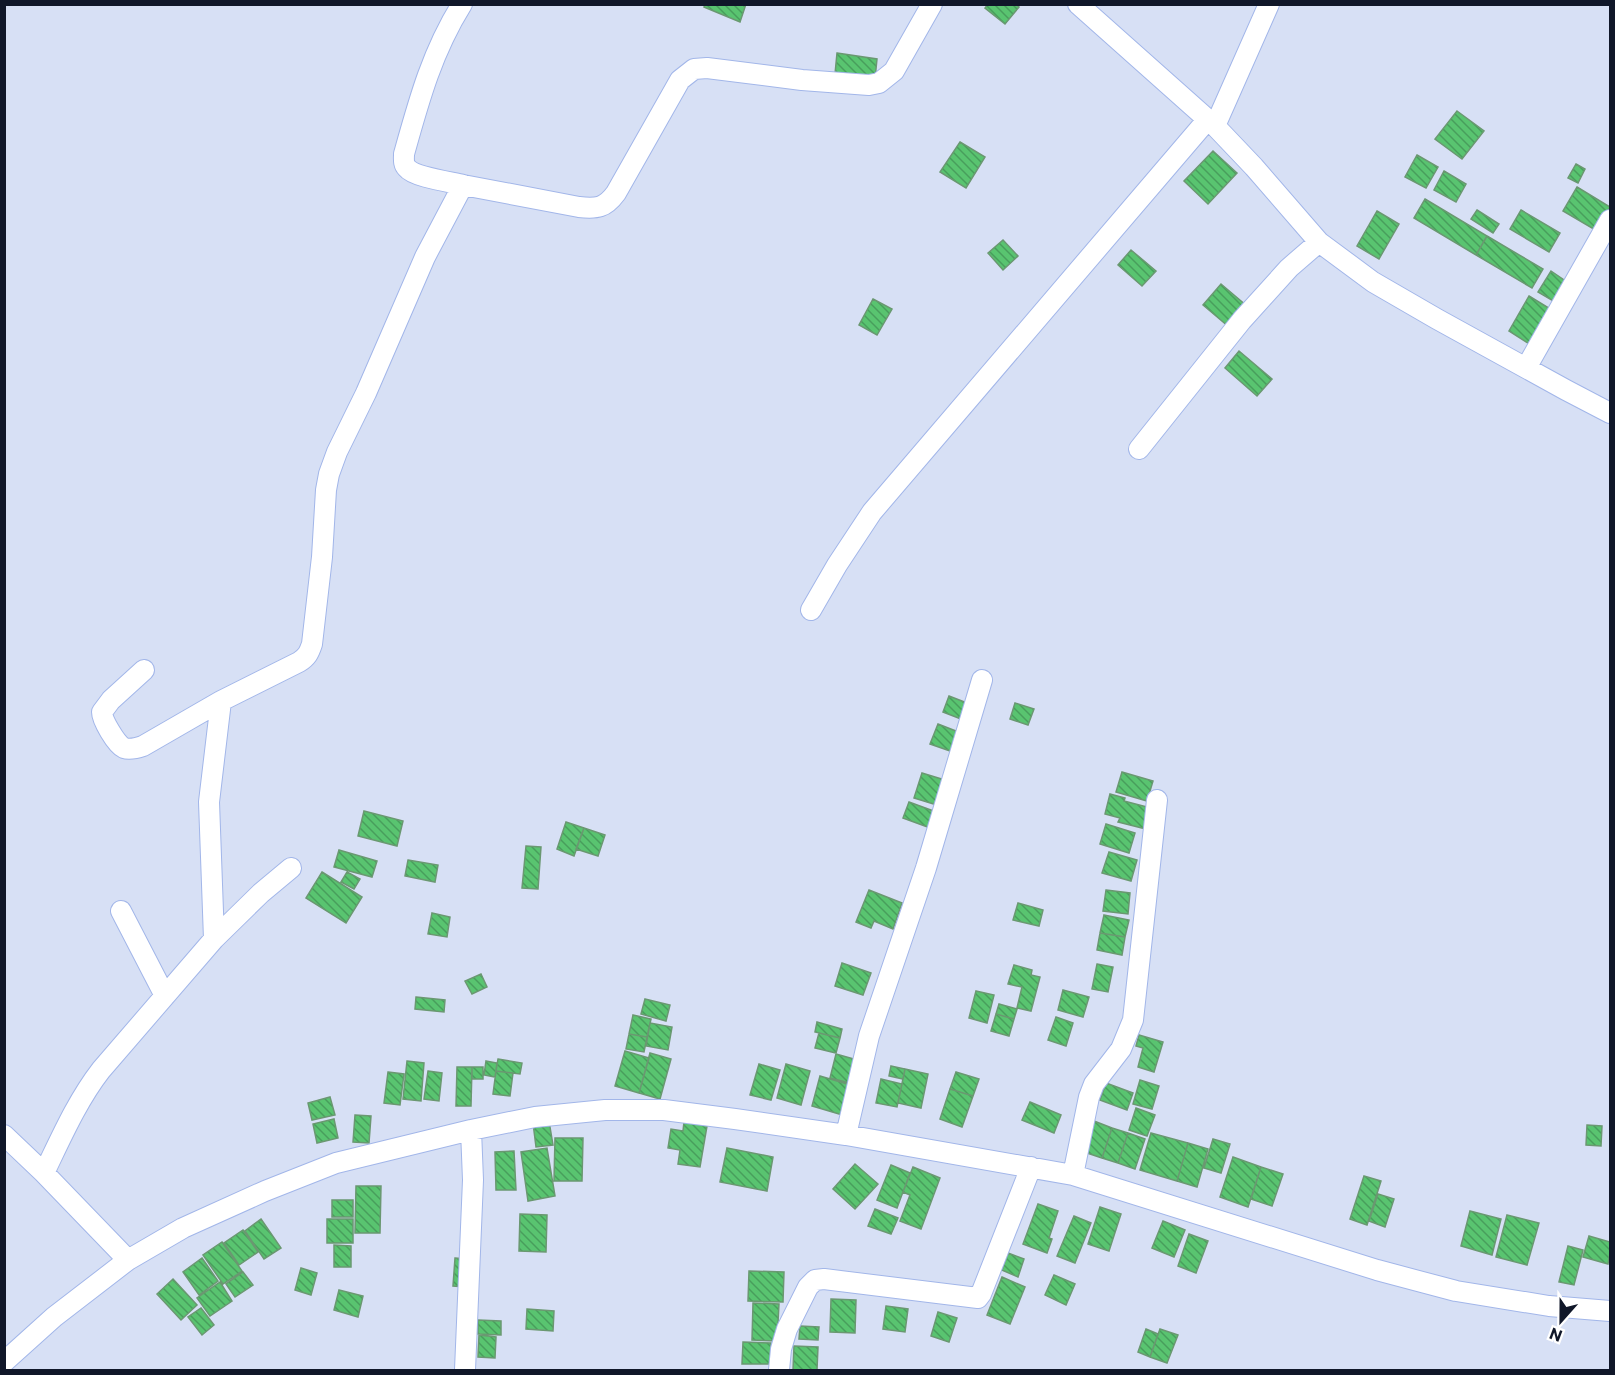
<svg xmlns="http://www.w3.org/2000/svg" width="1615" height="1375" viewBox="0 0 1615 1375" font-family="Commissioner,sans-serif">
<defs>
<pattern id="building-back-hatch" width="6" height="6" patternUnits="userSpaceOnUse" patternTransform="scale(1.5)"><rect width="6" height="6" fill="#59c470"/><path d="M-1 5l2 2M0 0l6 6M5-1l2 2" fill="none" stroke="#489e5c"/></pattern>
</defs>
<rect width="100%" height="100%" fill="#d7e0f5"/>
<path fill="url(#building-back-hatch)" stroke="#6a9871" stroke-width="1.5" d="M705,4H746L740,22L704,7Z
M988,4H1016L1019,7L1005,24L985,8Z
M837,53L877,59L875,79L835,74Z
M1457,111L1484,131L1462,159L1435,139Z
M960,142L985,157L966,188L940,172Z
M1213,151L1237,173L1208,204L1184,181Z
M1417,155L1438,167L1426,188L1405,177Z
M1576,164L1585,169L1578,183L1568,178Z
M1444,171L1466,184L1456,202L1434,190Z
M1577,187L1610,207L1597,231L1563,211Z
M1425,199L1487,236L1476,255L1414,218Z
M1477,210L1499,224L1493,233L1471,219Z
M1521,210L1560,233L1549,252L1510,229Z
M1377,211L1399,224L1379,259L1357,246Z
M1487,236L1543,269L1532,288L1476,255Z
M1003,240L1018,256L1003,270L988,253Z
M1131,250L1156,271L1142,286L1118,265Z
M1551,271L1567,282L1555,302L1538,292Z
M1221,284L1247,306L1229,327L1203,305Z
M1529,296L1552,310L1531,345L1509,331Z
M873,299L892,309L877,335L859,325Z
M1239,351L1272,379L1257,396L1225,368Z
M949,696L967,703L961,719L943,712Z
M1015,703L1034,709L1028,725L1010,719Z
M938,724L961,733L953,752L930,744Z
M1122,772L1153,781L1147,801L1116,792Z
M922,773L945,780L937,805L914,798Z
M1110,794L1125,798L1124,801L1151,808L1146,829L1118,822L1120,818L1105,814Z
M909,802L939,813L933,829L903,818Z
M364,811L403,821L397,846L358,836Z
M566,822L584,828L574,856L557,849Z
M1106,824L1135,833L1129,853L1100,844Z
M584,828L605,835L598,856L576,849Z
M526,846L541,847L538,889L522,888Z
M339,850L377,861L372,877L334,867Z
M1109,852L1137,860L1131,881L1102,873Z
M408,860L438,865L435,882L405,876Z
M322,872L362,897L346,923L306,898Z
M347,872L360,879L354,889L341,882Z
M869,890L902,903L893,929L874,921L871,928L856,922Z
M1106,890L1130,893L1128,914L1103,911Z
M1018,903L1043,910L1039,926L1013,920Z
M432,913L450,917L447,937L428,934Z
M1104,915L1129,920L1125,937L1100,933Z
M1100,933L1125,937L1122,955L1097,950Z
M842,963L871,973L863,995L835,986Z
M1097,964L1113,967L1108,992L1092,989Z
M1014,965L1032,970L1031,975L1040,977L1031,1011L1017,1008L1022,987L1008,984Z
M481,974L487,987L472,994L465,981Z
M1063,990L1089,997L1083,1017L1058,1010Z
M976,991L994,995L987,1023L969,1018Z
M416,997L445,1000L444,1012L415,1009Z
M645,999L670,1005L666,1021L641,1014Z
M999,1004L1017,1009L1014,1019L996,1014Z
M996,1014L1014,1019L1009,1036L991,1031Z
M633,1015L651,1019L647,1037L629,1034Z
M1056,1017L1073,1023L1066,1046L1048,1040Z
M817,1022L842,1029L840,1038L815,1032Z
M650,1023L672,1027L668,1050L646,1046Z
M819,1033L840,1038L836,1053L815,1048Z
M629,1034L647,1037L644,1052L626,1049Z
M1139,1035L1163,1042L1154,1072L1138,1067L1143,1048L1136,1046Z
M625,1051L649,1058L639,1093L615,1086Z
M650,1053L671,1059L660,1099L639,1093Z
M836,1054L861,1061L854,1084L830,1078Z
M498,1059L522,1063L520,1074L496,1071Z
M407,1061L424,1063L421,1101L403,1099Z
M486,1061L497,1063L495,1077L484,1075Z
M759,1064L780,1070L771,1100L750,1095Z
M786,1064L810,1071L801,1105L777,1098Z
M891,1066L905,1069L903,1079L889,1076Z
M457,1067H472L471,1106H456Z
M472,1067H483V1079H472Z
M905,1069L928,1074L921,1108L898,1103Z
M428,1071L442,1073L439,1101L424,1099Z
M496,1071L513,1073L510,1096L493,1094Z
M388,1072L404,1074L400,1105L384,1103Z
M956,1072L979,1079L973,1096L950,1089Z
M820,1076L854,1086L846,1116L812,1106Z
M881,1079L902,1084L897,1107L876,1103Z
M1140,1080L1159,1086L1152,1109L1133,1104Z
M1106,1083L1133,1093L1127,1110L1100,1100Z
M950,1089L973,1096L962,1127L940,1119Z
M330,1097L335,1115L312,1120L308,1103Z
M1030,1102L1061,1115L1054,1133L1022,1120Z
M1136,1108L1155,1115L1147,1136L1129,1130Z
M355,1115L371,1116L369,1143L353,1142Z
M334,1119L338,1138L317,1143L313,1124Z
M549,1121L553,1145L536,1147L533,1123Z
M1094,1121L1112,1128L1102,1158L1084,1152Z
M684,1122L707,1126L700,1167L678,1164L680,1150L668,1148L671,1129L683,1131Z
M1587,1125L1602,1126L1601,1146L1586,1145Z
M1112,1128L1128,1133L1118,1163L1102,1158Z
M1128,1133L1145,1139L1135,1169L1118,1163Z
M1151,1133L1188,1143L1177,1181L1140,1170Z
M555,1138H583L582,1181H554Z
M1213,1139L1230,1144L1221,1173L1204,1168Z
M1188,1143L1208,1149L1197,1187L1177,1181Z
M547,1148L555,1196L528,1201L521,1152Z
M727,1148L773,1157L767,1191L720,1182Z
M514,1151L516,1190H496L495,1152Z
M1233,1157L1261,1167L1248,1207L1220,1197Z
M855,1164L878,1184L855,1209L833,1189Z
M891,1165L910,1173L897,1208L877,1200Z
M913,1167L940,1178L921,1229L900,1221L910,1195L903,1192Z
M1261,1167L1283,1174L1272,1206L1251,1199Z
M1364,1176L1381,1181L1367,1225L1350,1219Z
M356,1186H381L380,1233H355Z
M1378,1194L1394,1199L1385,1227L1369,1221Z
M332,1200H353V1217H332Z
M1038,1204L1058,1211L1049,1238L1052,1239L1047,1253L1023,1244Z
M1100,1207L1121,1214L1109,1251L1088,1244Z
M875,1209L898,1218L891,1234L868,1226Z
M1470,1211L1501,1219L1492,1255L1461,1246Z
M520,1214L547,1215L546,1252L519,1251Z
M1507,1215L1539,1223L1527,1265L1496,1257Z
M1074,1216L1091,1223L1075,1263L1057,1256Z
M261,1219L281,1248L264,1259L245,1231Z
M327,1219H353V1243H327Z
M1163,1221L1185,1230L1174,1257L1152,1248Z
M243,1230L258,1252L239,1265L224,1243Z
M1189,1234L1208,1241L1196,1273L1178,1266Z
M1589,1236L1610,1242V1253L1608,1264L1583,1257Z
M222,1242L242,1271L223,1284L203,1255Z
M334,1245L351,1246V1267H334Z
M1568,1246L1583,1250L1574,1285L1559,1282Z
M1008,1253L1024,1259L1018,1277L1002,1270Z
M202,1258L218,1281L199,1295L183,1272Z
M455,1258L466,1259L465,1287L453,1286Z
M301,1268L317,1273L311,1295L295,1290Z
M749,1271L784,1272L783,1302L748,1301Z
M243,1272L253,1285L235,1297L226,1284Z
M1054,1275L1075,1284L1066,1305L1045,1295Z
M1002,1277L1025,1287L1010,1324L987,1315Z
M173,1279L197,1305L181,1320L157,1294Z
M220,1282L232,1301L210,1316L197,1298Z
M339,1290L363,1296L358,1317L334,1310Z
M831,1299L856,1300L855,1333L830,1332Z
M753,1303L779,1304L777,1341L752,1340Z
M886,1306L908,1309L905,1332L883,1329Z
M201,1308L214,1325L202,1335L188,1317Z
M527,1309L554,1311L553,1331L526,1329Z
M938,1312L957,1318L949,1342L931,1336Z
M478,1320L501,1321V1335L478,1334Z
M800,1326L819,1327L818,1340L799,1339Z
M1146,1329L1158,1334L1150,1357L1138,1352Z
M1160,1329L1178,1335L1167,1363L1150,1357Z
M479,1335L496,1337L495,1358L478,1357Z
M743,1342L771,1343L770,1364H742Z
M794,1346L818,1347L817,1370H793Z"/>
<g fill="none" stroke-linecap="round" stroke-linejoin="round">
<defs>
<path id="minor" d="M1078,4L1215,126L1254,167L1319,242L1373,282L1437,319L1566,390L1610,413
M1215,126L1269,4
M463,185L579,207C597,209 605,208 616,193L680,80L694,69L707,68L802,80L869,85L879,83L894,71L932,4
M1526,368L1610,220
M1139,449L1242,320L1289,268L1319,242
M811,610L837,565L872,512L1208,119
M144,670L111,700L102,712C102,720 116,744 124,748C130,750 137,748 143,746L221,701L299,662C307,657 309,653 312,644L322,557L326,490L329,474L337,452L366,393L425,257L463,185C451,182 414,177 407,168C403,164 404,159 404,154C419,100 432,52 462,4
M121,911L165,996
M214,939L209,802L221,701
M4,1135L44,1173
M846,1135L869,1036L926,868L982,680
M1073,1175L1089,1097L1094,1084L1121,1049L1133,1020L1157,800
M128,1260L44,1173C61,1138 77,1101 101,1070L214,939L261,893L291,868
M4,1362L54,1317L128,1260L183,1228L265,1191L336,1163L471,1130L535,1117L605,1110H664L735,1119L846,1135L1073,1175L1377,1270L1456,1291L1549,1306L1610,1311
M465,1370L473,1180L471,1130
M779,1370L781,1349L787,1329L808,1287L815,1280L824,1279L978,1298L981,1294L1031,1167"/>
</defs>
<use href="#minor" stroke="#a2b6e9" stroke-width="22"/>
<use href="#minor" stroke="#fff" stroke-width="20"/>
</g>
<rect width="1615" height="1375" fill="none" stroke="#101729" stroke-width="12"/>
<g transform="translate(1561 1321) rotate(201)" stroke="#ffffff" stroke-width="4.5" paint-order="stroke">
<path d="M0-4.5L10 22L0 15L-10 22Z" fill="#101729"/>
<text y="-9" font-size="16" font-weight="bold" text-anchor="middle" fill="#101729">N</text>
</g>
</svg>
